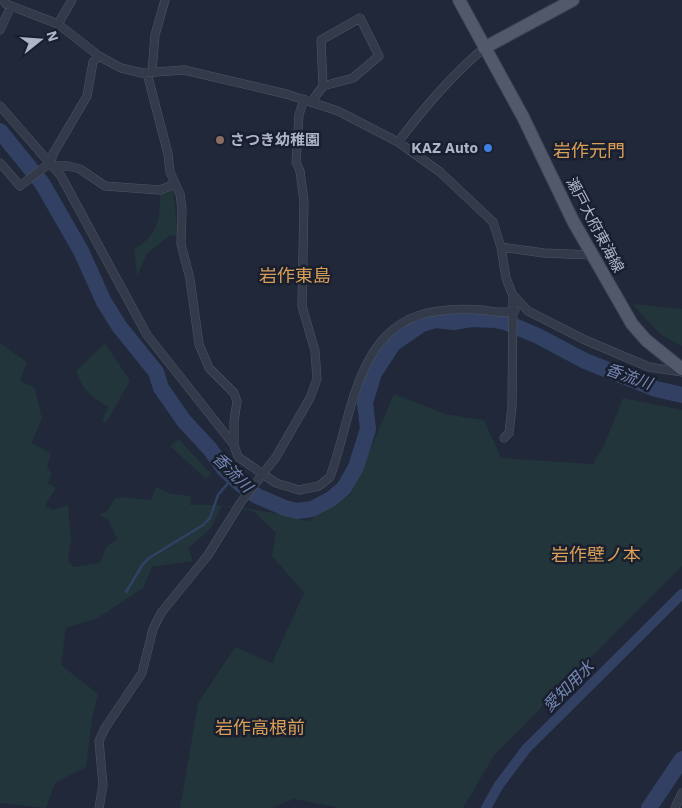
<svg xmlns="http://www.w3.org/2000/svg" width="682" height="808" viewBox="0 0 682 808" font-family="'IBM Plex Sans','Noto Sans JP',sans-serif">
<rect width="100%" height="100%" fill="#20283a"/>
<path fill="#22353b" d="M173,189L178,236L170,235L147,254L137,276L134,249C157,236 161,219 160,193Z
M632,304L682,309V346L660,334Z
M0,343L27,362L20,381L35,388L42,419L31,443L51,453L47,468L52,474L48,483L56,488L45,506L53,510L68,505L71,539L68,560L73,567L100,563L107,546L117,539L108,519L100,515L108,510L114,499L120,497L151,500L156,487L171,494L191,496L190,505C230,503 270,512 308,521L351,494L394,394L445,414L484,420L501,458L593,464L605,443L623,398L682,410V566L495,754L463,808H340L294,799L272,808H180L198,703L235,647L272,663L304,593L272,556L276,533L253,511L222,506L211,528L188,549L193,561L152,567L143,588L98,618L66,628L61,665L98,694L92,718L86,767L55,783L46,808L0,803Z
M105,343L130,381L106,423L102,420L108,407C92,397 82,390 76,371Z
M179,439L211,474L206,479L170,446Z"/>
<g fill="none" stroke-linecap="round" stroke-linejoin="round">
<path stroke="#324163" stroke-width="2.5" d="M126,592L143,564L149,558L203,525L210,518L218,495L233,477"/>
<path stroke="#324163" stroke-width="10" d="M486,808L499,785L526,749L682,594"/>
<path stroke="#324163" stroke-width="16" d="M0,131L42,183L81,251L104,302L119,326L156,372L161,388L184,421L210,449L224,469L239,483L257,496L285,508L297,511L312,509L331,499L344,488L356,467L368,429L365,403L374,373L393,344L422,324L435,320L454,322L471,319L495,320L505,322L538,336L585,361L656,389L682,395
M649,808L682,759"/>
<defs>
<path id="street" d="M3,0L6,4L58,24L99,56L121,68L142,73L184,70L286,94L338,111L398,142L440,172L493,222L501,247L506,278L513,296L512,407L509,433L504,438
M58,24L72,0
M0,30L11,6
M152,72L155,35L165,0
M147,73L168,154L170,172L180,194L182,209L181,244L190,279L199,344L209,368L234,393L237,401L234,422V445L238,457L276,483L299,490L319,486L330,477C353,415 356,320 439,311C453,309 467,309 481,310C491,311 504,314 515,311
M312,101L323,86L321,40L360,18L379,56L353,78L323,86
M0,106L61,176L147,335L234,445
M398,142C425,107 451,76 484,48
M0,163L20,186L51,162L53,154L87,96L93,62L99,56
M54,166H68L80,169L105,186L160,190L175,184
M501,247L544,253L592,255
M514,296L528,311L585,340L649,367L682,372
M99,808L103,785L99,741L105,728L142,673L153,629L161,613L208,555L241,502L276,457L310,398L317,379L315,351L302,306L304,202L300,171L296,162L299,115L304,99
M675,808L682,793"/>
<path id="primary" d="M459,0L523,117L573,221L632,324L646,340L682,369
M484,48L573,0"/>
</defs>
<use href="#street" stroke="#4e5565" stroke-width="9"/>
<use href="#primary" stroke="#3d4354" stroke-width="14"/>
<use href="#street" stroke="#333a4a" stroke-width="8"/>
<use href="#primary" stroke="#51596b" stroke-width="12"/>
</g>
<circle fill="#8d6e63" stroke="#191f2f" stroke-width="2" cx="220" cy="140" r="5"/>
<circle fill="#3f7fe0" stroke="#191f2f" stroke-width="2" cx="488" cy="148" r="5"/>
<g text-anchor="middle" stroke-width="5" stroke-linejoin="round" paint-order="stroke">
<g font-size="15" font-weight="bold" fill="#aeb5c7" stroke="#191f2f" text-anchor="start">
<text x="230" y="145">さつき幼稚園</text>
<text x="478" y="153" text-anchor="end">KAZ Auto</text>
</g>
<g font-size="15" fill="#aeb5c7" stroke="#191f2f">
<text transform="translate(595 225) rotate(62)" y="5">瀬戸大府東海線</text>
</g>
<g font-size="16" font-style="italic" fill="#7486b1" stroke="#191f2f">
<text transform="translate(629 376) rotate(19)" y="6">香流川</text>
<text transform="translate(233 472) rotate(45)" y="6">香流川</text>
<text transform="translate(568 686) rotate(-45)" y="6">愛知用水</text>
</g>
<g font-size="18" fill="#da9f56" stroke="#191f2f">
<text x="589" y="157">岩作元門</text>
<text x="295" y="282">岩作東島</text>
<text x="596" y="561">岩作壁ノ本</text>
<text x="260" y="734">岩作高根前</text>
</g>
</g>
<g transform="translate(40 40) rotate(73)" stroke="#191f2f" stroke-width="4" paint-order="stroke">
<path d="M0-4L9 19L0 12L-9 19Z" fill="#aeb5c7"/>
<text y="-8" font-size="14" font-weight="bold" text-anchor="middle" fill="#aeb5c7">N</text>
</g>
</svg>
